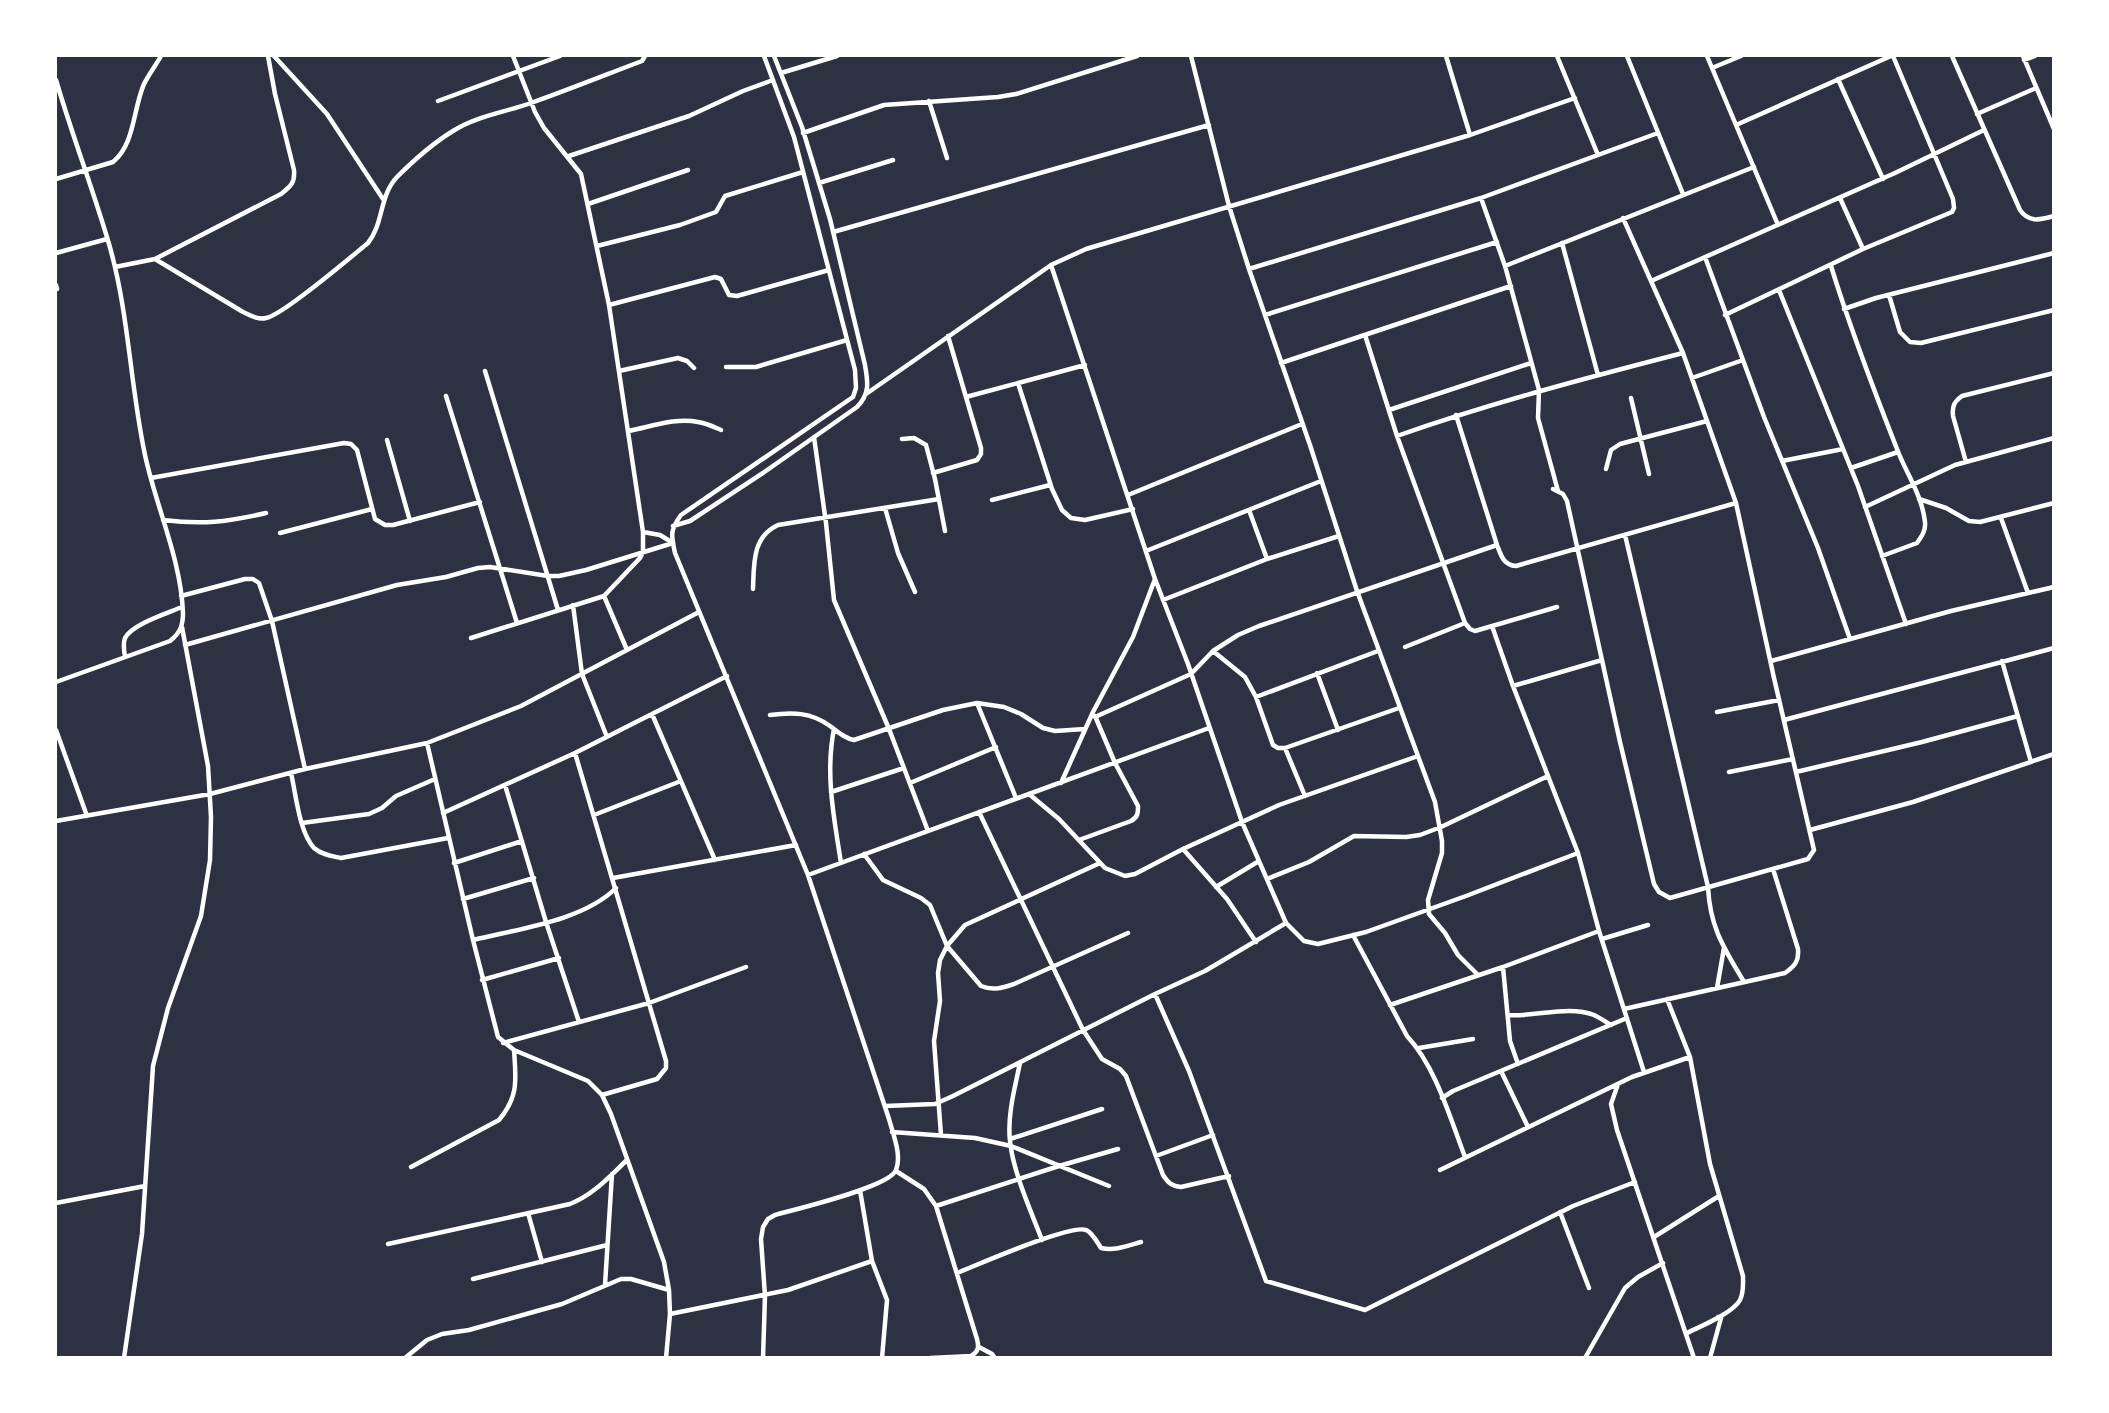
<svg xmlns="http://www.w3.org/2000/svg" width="2109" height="1413" viewBox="0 0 2109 1413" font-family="'Libre Baskerville',serif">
<rect width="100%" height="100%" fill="#2d3142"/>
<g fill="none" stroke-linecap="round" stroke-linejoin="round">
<path stroke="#fff" stroke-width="4.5" d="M274,56L327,114L383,199
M1191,56L1229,206L1249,269L1310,445L1357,591L1435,802L1442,841V853L1428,900L1429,914L1445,933L1458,955L1478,975
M1446,56L1470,135
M1557,56L1598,155
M1627,56L1683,194
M1707,56L1778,225
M1952,56L2020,210C2029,223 2040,220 2054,216
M2023,56L2054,129
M2024,60L2035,56
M1712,68L1741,56
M781,73L837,56
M1838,79L1883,179
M56,80C72,135 93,189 109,244C129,313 130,385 145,455C156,507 181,559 183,613C183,626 180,633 170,641L56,682
M438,101L560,56
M929,101L947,158
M1977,114L2036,88
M1736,125L1891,56
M803,133L884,105L998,97L1016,94L1137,56
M569,156L689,116L743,91L773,80
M56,179L113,162C135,144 133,109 144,84C149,74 156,65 161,56
M819,183L893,160
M1481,198L1505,266L1539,390L1538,418L1558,491
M1840,198L1863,249
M588,204L688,170
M833,232L1209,125
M1562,243L1598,375
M597,246L680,225L716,212L725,196L803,172
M56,253L107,239
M1705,257L1764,417L1818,548L1850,639
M155,259L243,312C250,315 257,320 266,318C282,316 352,256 368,243C384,223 379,196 397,177C412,162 435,142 453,131C476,116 506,112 531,103C568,90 605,75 642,61L645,56
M1051,265L1155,579L1188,664L1242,822L1286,923L1304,941L1318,944L1366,932L1466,896L1578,853
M1505,266L1754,167
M1831,266C1850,328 1873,388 1897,449C1906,473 1922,495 1925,522C1926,530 1922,536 1917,543L1882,556
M115,267L155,259L281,194C291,186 295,183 294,170L275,94L268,56
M1249,269L1481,198L1658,133
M1651,281L1895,173L1984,130
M56,285L57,289
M1779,290L1858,486L1906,624
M1889,295L1900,332L1910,342L1921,343L2054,310
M609,305L715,277L721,279L729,295L737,296L829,270
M1844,309L1876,298L2054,253
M1265,315L1497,242
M1725,315L1863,249L1952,212L1954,208L1953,199L1893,56
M1365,335L1397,436L1465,623L1470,629L1475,631L1557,607
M1281,363L1511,286
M726,367H756L847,340
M485,371L558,610
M619,371L678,358L687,361L694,368
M1692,378L1743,360
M1018,383L1052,489L1062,510L1071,518L1085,520L1133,509
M866,394L1051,265L1086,249L1470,135L1575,98
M446,396L517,623
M966,397L1085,365
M1631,398L1649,474
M1389,410L1531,363
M1456,415L1497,545C1501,555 1503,565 1516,566L1736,503
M628,431C650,427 676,417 698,422C706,423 714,427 721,430
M1397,436C1491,403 1586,378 1683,353
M814,437L826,523L834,600L889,729L928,831
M902,439L914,438L926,445L935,479L945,531
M387,440L410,521
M1782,461L1843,449
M1966,462L1953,416C1952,406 1954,402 1962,396L2054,373
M1851,468L1898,452
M1606,469L1611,450L1620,444L1707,421
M933,473L977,460L981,454V448L948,336
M151,478L344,443L351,444L357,450L375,519L385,525H393L480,502
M1553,489L1563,494L1567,501L1620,742L1654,884L1659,892L1670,898L1808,859L1814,850L1774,678L1736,503L1683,353L1623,218
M1128,495L1302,424
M1919,499L1946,508L1969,521L1980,522L2054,503
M992,500L1050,485
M1865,507L1955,465L2054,438
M885,508L898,553L915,592
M1249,510L1267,559
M2001,518L2028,593
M163,520C203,525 226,522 266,513
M673,526L690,521L763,473L857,407C870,394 868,382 865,365L830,219L802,127L774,56
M643,532L660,535L673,543
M280,533L372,509
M1625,535L1708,887C1710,928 1724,948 1744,982
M1146,551L1321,481
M753,589C754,564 752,537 778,525L939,499
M181,596L245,579H253L259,583L272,621L305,769
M604,596L627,650
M1163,600L1267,559L1339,536
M573,605L582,674L607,737
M1492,626L1513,686L1578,853L1599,931L1644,1072
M471,638L604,596L640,558L643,552V532L609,305L581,174L544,128L535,112L513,56
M185,645L397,585L446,577L478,568L490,567L548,576H559L586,570L673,543
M1405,647L1465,623
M1213,651L1245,677L1256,697L1273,745L1278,748H1285L1399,708
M125,657C124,651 123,643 125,638C132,624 168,613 182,607
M1771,661L1951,611L2054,587
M2002,661L2031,762
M1317,673L1338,730
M1513,686L1602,660
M1256,697L1378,651
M977,703L1016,798
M1717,712L1779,700
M652,714L715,860
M770,715C792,712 811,712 830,726C838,732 844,738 854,740L943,710L977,703L1004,707L1021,714L1043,728L1055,731L1085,729
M1095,717L1191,674L1213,651L1238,635L1259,626L1497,545
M1784,720L2054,648
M834,729C825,774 834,818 841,863
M56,730L87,816
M427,743L473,940L498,1037L514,1050L588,1081L602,1095L611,1114L664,1262L669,1290L670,1314
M1285,748L1305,796
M575,753L666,1061V1068L657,1079L602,1095
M1729,772L1793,759
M1796,772L1922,742L2018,716
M291,773C296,794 299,832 314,848C322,855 332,856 341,858L448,838
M910,783L996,747
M1061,783L1093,712L1133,637L1155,579
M505,785L546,922L579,1022
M831,792L904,768
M1029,794L1059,819L1105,868L1125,876L1135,874L1183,849L1279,805L1418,756
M979,812L1083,1030L1102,1059L1120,1069L1126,1076L1163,1175C1168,1183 1172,1186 1181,1187L1229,1176
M443,813L575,753L727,676
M594,815L681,781
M56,821L210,794L305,769L427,743L521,706L699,612
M302,823L369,814L382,808L396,796L435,779
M1810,830L1913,802L2054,754
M1079,840L1131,821C1138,817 1138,813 1138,806L1115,763L1095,716
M1183,849L1227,899L1256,942
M864,854L883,880L921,898L930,905L947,946L981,986C993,991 1002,988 1014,984L1128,933
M454,863L522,841
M808,875L1209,728
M613,878L796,845
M1267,879L1309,862L1354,836L1406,837L1420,835L1441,827L1548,776
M1216,887L1259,861
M463,899L534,878
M1353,935L1407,1036C1436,1067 1450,1118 1465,1157
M1602,939L1648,925
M473,940C517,929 583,921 616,888
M1503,967L1510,1041L1518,1064
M482,980L559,958
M1717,988L1724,948
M1155,994L1189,1071L1266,1281L1365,1310L1573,1206L1635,1182
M1667,999L1690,1057L1710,1164L1743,1276C1743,1284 1744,1292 1740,1300C1733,1313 1701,1326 1687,1333
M1390,1005L1503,967L1599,931
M1624,1009L1785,973C1795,966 1799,961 1798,949L1773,869
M1508,1015C1536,1017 1568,1005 1594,1015C1600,1018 1606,1022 1611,1025
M503,1043L649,1003L746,967
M1419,1048L1473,1039
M1020,1063C1015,1087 1007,1116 1010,1141C1013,1172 1031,1211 1042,1240
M1501,1071L1528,1127
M1618,1084L1611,1104L1617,1130L1694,1358
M1442,1098L1453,1091L1627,1018
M885,1106L935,1104L953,1096L1155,994L1205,971L1286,923
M892,1132L975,1138L1011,1146L1109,1186
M941,1135L934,1041L940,1001L938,973L940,960L947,946L965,925L1100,863
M1010,1139L1102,1109
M1156,1156L1213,1135
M411,1167L499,1120C519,1096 516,1079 514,1050
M1440,1170L1632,1077L1690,1057
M896,1171L924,1189L936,1206L977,1339C979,1347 979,1351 971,1356L930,1358
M860,1190L872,1261L887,1300L882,1358
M56,1203L145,1186
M936,1206L1059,1166L1118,1149
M1560,1212L1589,1288
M528,1213L542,1262
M1654,1237L1719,1196
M388,1244L570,1204C593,1195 609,1177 627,1160
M957,1273C977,1265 1070,1224 1086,1230C1092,1232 1097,1242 1101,1248C1115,1251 1127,1246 1141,1242
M473,1279L607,1245
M605,1285L612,1174
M979,1347L992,1354L995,1358
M124,1358L142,1234L153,1066L168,1008L201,916L210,860L211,817L208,766L182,627
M405,1358L427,1340L442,1334L469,1330L562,1304L621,1279H631L669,1290
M666,1358L670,1314L788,1290L872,1261
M763,1358L765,1296L761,1239L763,1227L768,1219L775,1215C796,1209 890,1187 896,1170C902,1155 893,1134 889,1119L808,875L675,553C671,535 670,530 681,515L853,397L856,388L855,370L794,137L764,56
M1585,1358L1625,1288L1638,1277L1663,1263
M1710,1358L1721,1318L1718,1317"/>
</g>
<rect width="2109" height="1413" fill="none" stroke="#ffffff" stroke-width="114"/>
</svg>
